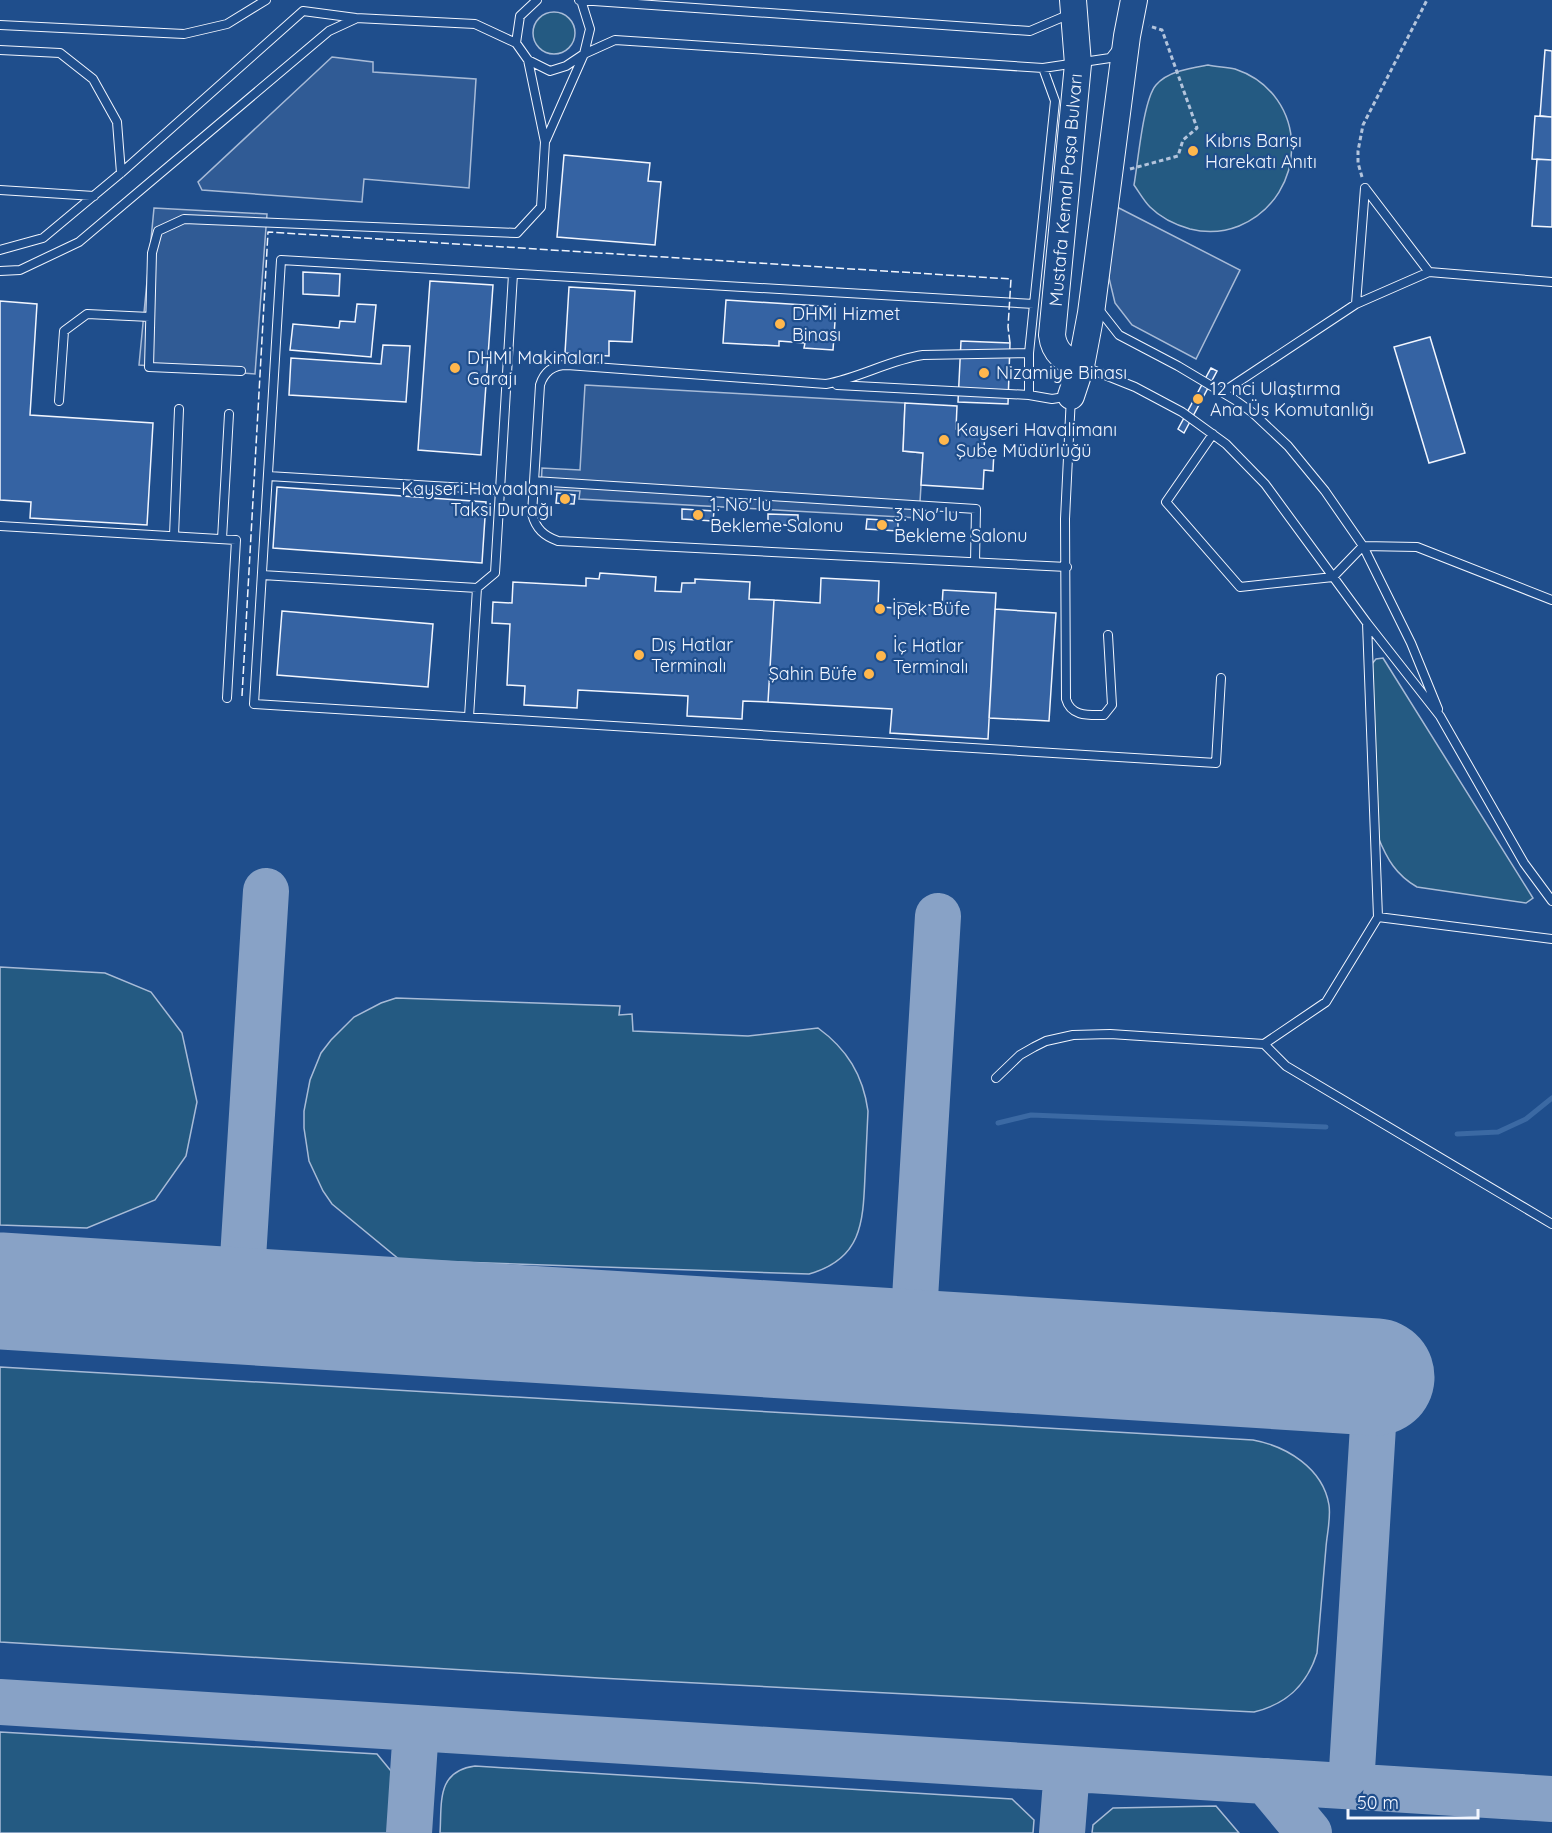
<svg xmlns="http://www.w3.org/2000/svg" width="1552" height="1833" viewBox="0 0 1552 1833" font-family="Quicksand,sans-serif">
<rect width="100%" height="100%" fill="#1f4e8c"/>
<path fill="#245a82" stroke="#a8bbd7" stroke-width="1.5" d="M533 33a21 21 0 1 1 42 0a21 21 0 1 1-42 0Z
M1208,65C1216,67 1226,67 1235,69C1310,94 1310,196 1239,226C1224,232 1206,233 1190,229C1176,225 1161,218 1150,207C1144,201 1139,192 1134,185C1138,163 1143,100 1156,85C1168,71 1191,68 1208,65Z
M1383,658L1533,898L1526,903L1417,887C1396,875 1387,859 1378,837L1371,665L1376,659Z
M0,967L105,973L151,992L182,1033L197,1102L186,1156L155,1200L87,1228L0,1225Z
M396,998L620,1006L619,1015L632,1014L633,1031L748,1036L818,1028C847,1049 863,1075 868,1111C867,1132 866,1154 865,1176C863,1223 862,1259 809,1274L400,1260L332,1204L323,1191L309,1161L304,1128V1111L310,1080L321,1053L331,1040L354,1017L381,1003Z
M0,1367L1253,1440C1286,1446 1323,1468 1329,1505C1331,1518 1327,1534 1326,1547C1323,1582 1320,1618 1317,1653C1307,1685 1287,1704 1254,1712L599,1678L0,1642Z
M0,1732L377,1754L396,1777L398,1833H0Z
M475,1766L1012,1799L1034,1820L1033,1833H440C442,1803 436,1771 475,1766Z
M1216,1806L1239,1833H1092L1093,1825L1113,1808Z"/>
<path fill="#305b95" stroke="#a8bbd7" stroke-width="1.5" d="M332,57L373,62V72L476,79L469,188L364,179L362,202L202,190L198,182Z
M1115,206L1240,270L1196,359L1132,325L1115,303L1109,278Z
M154,208L267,214L255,374L139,365Z
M585,385L905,403L903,451L923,453L919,518L579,499L580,491L541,489L542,468L580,470Z"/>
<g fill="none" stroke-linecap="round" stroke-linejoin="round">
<path stroke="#3b69a3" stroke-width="5" d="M998,1123L1031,1115L1326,1127
M1457,1134L1498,1132L1526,1119L1552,1098"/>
<path stroke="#88a2c6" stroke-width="46" d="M240,1306L266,891
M912,1348L938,916
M0,1702L1552,1799
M1266,1781L1309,1833
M1351,1786L1376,1377
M409,1833L416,1728
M1062,1833L1067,1769"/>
<path stroke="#88a2c6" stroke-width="117" d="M0,1291L1376,1377"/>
</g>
<path fill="#3563a3" stroke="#f2f6ff" stroke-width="1.5" d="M1545,50L1552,51V117L1540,116Z
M1535,116L1552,117V160L1532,159Z
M564,155L650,163L648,181L661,182L655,245L557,237Z
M1537,159L1552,160V227L1532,226Z
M303,272L340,274L339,296L303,294Z
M430,281L493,285L481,455L418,450Z
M569,287L635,291L632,342L609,341V356L565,353Z
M726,300L836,307L833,350L804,348L805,343L779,341V346L723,343Z
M0,301L37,304L30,415L153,423L147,525L30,518L31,502L0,500Z
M357,304L376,305L371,357L290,350L293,324L339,328L340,321L355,322Z
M1430,337L1465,453L1429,463L1394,347Z
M961,341L1010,343L1008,404L958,402Z
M383,345L410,346L406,402L289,395L291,358L381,364Z
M1211,368L1217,371L1184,433L1178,429Z
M905,403L957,406L956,429L985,431L984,449L994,450L993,471L984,470L983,489L921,485L923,453L903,451Z
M277,487L486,502L482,563L273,548Z
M557,493L575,495L574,504L556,503Z
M682,509L714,511L713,521L682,519Z
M768,514L798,515V526L768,524Z
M867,519L898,521V531L866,529Z
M600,573L656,577L655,591L681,592L682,583H695V579L750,582L749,599L774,600L768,702L743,701L742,719L687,716L688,696L578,690L577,708L524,705L525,686L507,685L510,624L492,623L493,602L512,603L513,582L586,586V578L599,579Z
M821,578L879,581L878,607L897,608L898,603L942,606L943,590L996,593L988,739L890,733L892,709L768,702L774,600L820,603Z
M995,609L1056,613L1049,721L989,718Z
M282,611L433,624L428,687L277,675Z"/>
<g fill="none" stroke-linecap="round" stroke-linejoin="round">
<defs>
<path id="lane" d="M537,0L520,16L516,43L528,60L550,71L566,66L584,54L590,29L581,0
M579,0L1030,31L1070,14
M0,25L184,34L227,24L266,0
M0,50L60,53L93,79L117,122L121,173
M546,140L584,54L615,40L1043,68L1110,58L1117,49
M1365,188L1429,272
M0,190L94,196
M0,250L43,238L121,173L303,11L356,18L475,24L516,43
M0,271L20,270L79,242L329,31L355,19
M1034,304L281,260L254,704L1216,763L1221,678
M1356,304L1365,188
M1097,307L1119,335L1178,366L1235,400L1253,413L1288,446L1325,491L1363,546L1411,643L1438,709
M1029,353L923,355C889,360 860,378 826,384L567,365C553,365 544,372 540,385L532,514C536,529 544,536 558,541L1067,567
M1085,367L1135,387L1182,412L1226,444L1265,484L1367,623L1440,716L1524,863L1552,901
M241,371L149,367L152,253L158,231L184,219L517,233L541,207L545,142L528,60
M837,385L1029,395L1052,399L1071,396L1065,519L1066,699C1071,717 1089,715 1104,715L1112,705L1108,635
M1223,392L1356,304L1429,272L1552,282
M1029,395V353L1055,101L1043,68
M59,401L64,331L87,314L150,317
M1213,434L1166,502L1240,587L1333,577L1363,546L1417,547L1552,600
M268,476L500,490
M534,481L976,509L975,562
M0,526L236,540L227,698
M174,536L179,409
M222,539L229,414
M262,575L477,588L469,717
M477,588L495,573L513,274
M1378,917L1552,939
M1264,1044L1286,1066L1552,1224
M996,1078L1020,1055L1034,1047L1046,1041L1073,1035L1110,1034L1264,1044L1326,1002L1378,917L1367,623"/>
<path id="primary" d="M1073,0L1078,64L1052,335C1054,353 1065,360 1081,366
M1071,396L1081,366L1091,313L1127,36L1134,0"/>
</defs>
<use href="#lane" stroke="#f2f6ff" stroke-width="10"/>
<use href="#primary" stroke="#f2f6ff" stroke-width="28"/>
<path stroke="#b3c4dc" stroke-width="3" stroke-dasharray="4.5 3" stroke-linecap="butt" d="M1130,169L1178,156L1183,140L1197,128L1162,30L1149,26
M1362,177L1358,163V151L1363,125L1427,0"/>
<use href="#lane" stroke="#1f4e8c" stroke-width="8"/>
<use href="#primary" stroke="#1f4e8c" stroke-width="26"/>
<path stroke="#f2f6ff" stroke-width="1.5" stroke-dasharray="8 3" stroke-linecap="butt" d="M242,696L268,232L1011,279L1008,327L1010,343"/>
</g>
<g fill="#ffb74d" stroke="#1f4e8c" stroke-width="2">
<circle cx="1193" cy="151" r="6"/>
<circle cx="780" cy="324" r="6"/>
<circle cx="455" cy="368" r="6"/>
<circle cx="984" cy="373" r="6"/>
<circle cx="1198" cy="399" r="6"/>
<circle cx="944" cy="440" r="6"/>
<circle cx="565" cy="499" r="6"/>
<circle cx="698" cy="515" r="6"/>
<circle cx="882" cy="525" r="6"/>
<circle cx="880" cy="609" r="6"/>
<circle cx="639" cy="655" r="6"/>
<circle cx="881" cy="656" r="6"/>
<circle cx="869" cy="674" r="6"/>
</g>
<g text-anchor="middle" stroke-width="4.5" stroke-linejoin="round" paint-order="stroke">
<g font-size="18" fill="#f2f6ff" stroke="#1f4e8c" text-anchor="start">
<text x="1205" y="147">Kıbrıs Barışı<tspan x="1205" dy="21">Harekatı Anıtı</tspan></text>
<text x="792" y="320">DHMİ Hizmet<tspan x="792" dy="21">Binası</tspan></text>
<text x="467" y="364">DHMİ Makinaları<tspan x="467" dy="21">Garajı</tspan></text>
<text x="996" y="379">Nizamiye Binası</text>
<text x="1210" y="395">12 nci Ulaştırma<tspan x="1210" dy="21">Ana Üs Komutanlığı</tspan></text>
<text x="956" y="436">Kayseri Havalimanı<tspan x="956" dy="21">Şube Müdürlüğü</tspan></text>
<text x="553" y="495" text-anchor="end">Kayseri Havaalanı<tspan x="553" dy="21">Taksi Durağı</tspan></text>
<text x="710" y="511">1. No' lu<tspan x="710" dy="21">Bekleme Salonu</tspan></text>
<text x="894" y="521">3. No' lu<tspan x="894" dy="21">Bekleme Salonu</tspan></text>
<text x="892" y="615">İpek Büfe</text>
<text x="651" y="651">Dış Hatlar<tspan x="651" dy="21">Terminalı</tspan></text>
<text x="893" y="652">İç Hatlar<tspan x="893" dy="21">Terminalı</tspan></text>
<text x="857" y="680" text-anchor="end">Şahin Büfe</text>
</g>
<g font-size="18" fill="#f2f6ff" stroke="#1f4e8c">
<text transform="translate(1066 190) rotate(-85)" y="6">Mustafa Kemal Paşa Bulvarı</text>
</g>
</g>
<path d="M1348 1809v9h130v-9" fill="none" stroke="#f2f6ff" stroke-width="3"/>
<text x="1357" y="1809" font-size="18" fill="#f2f6ff" stroke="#1f4e8c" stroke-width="4.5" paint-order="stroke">50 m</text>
</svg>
